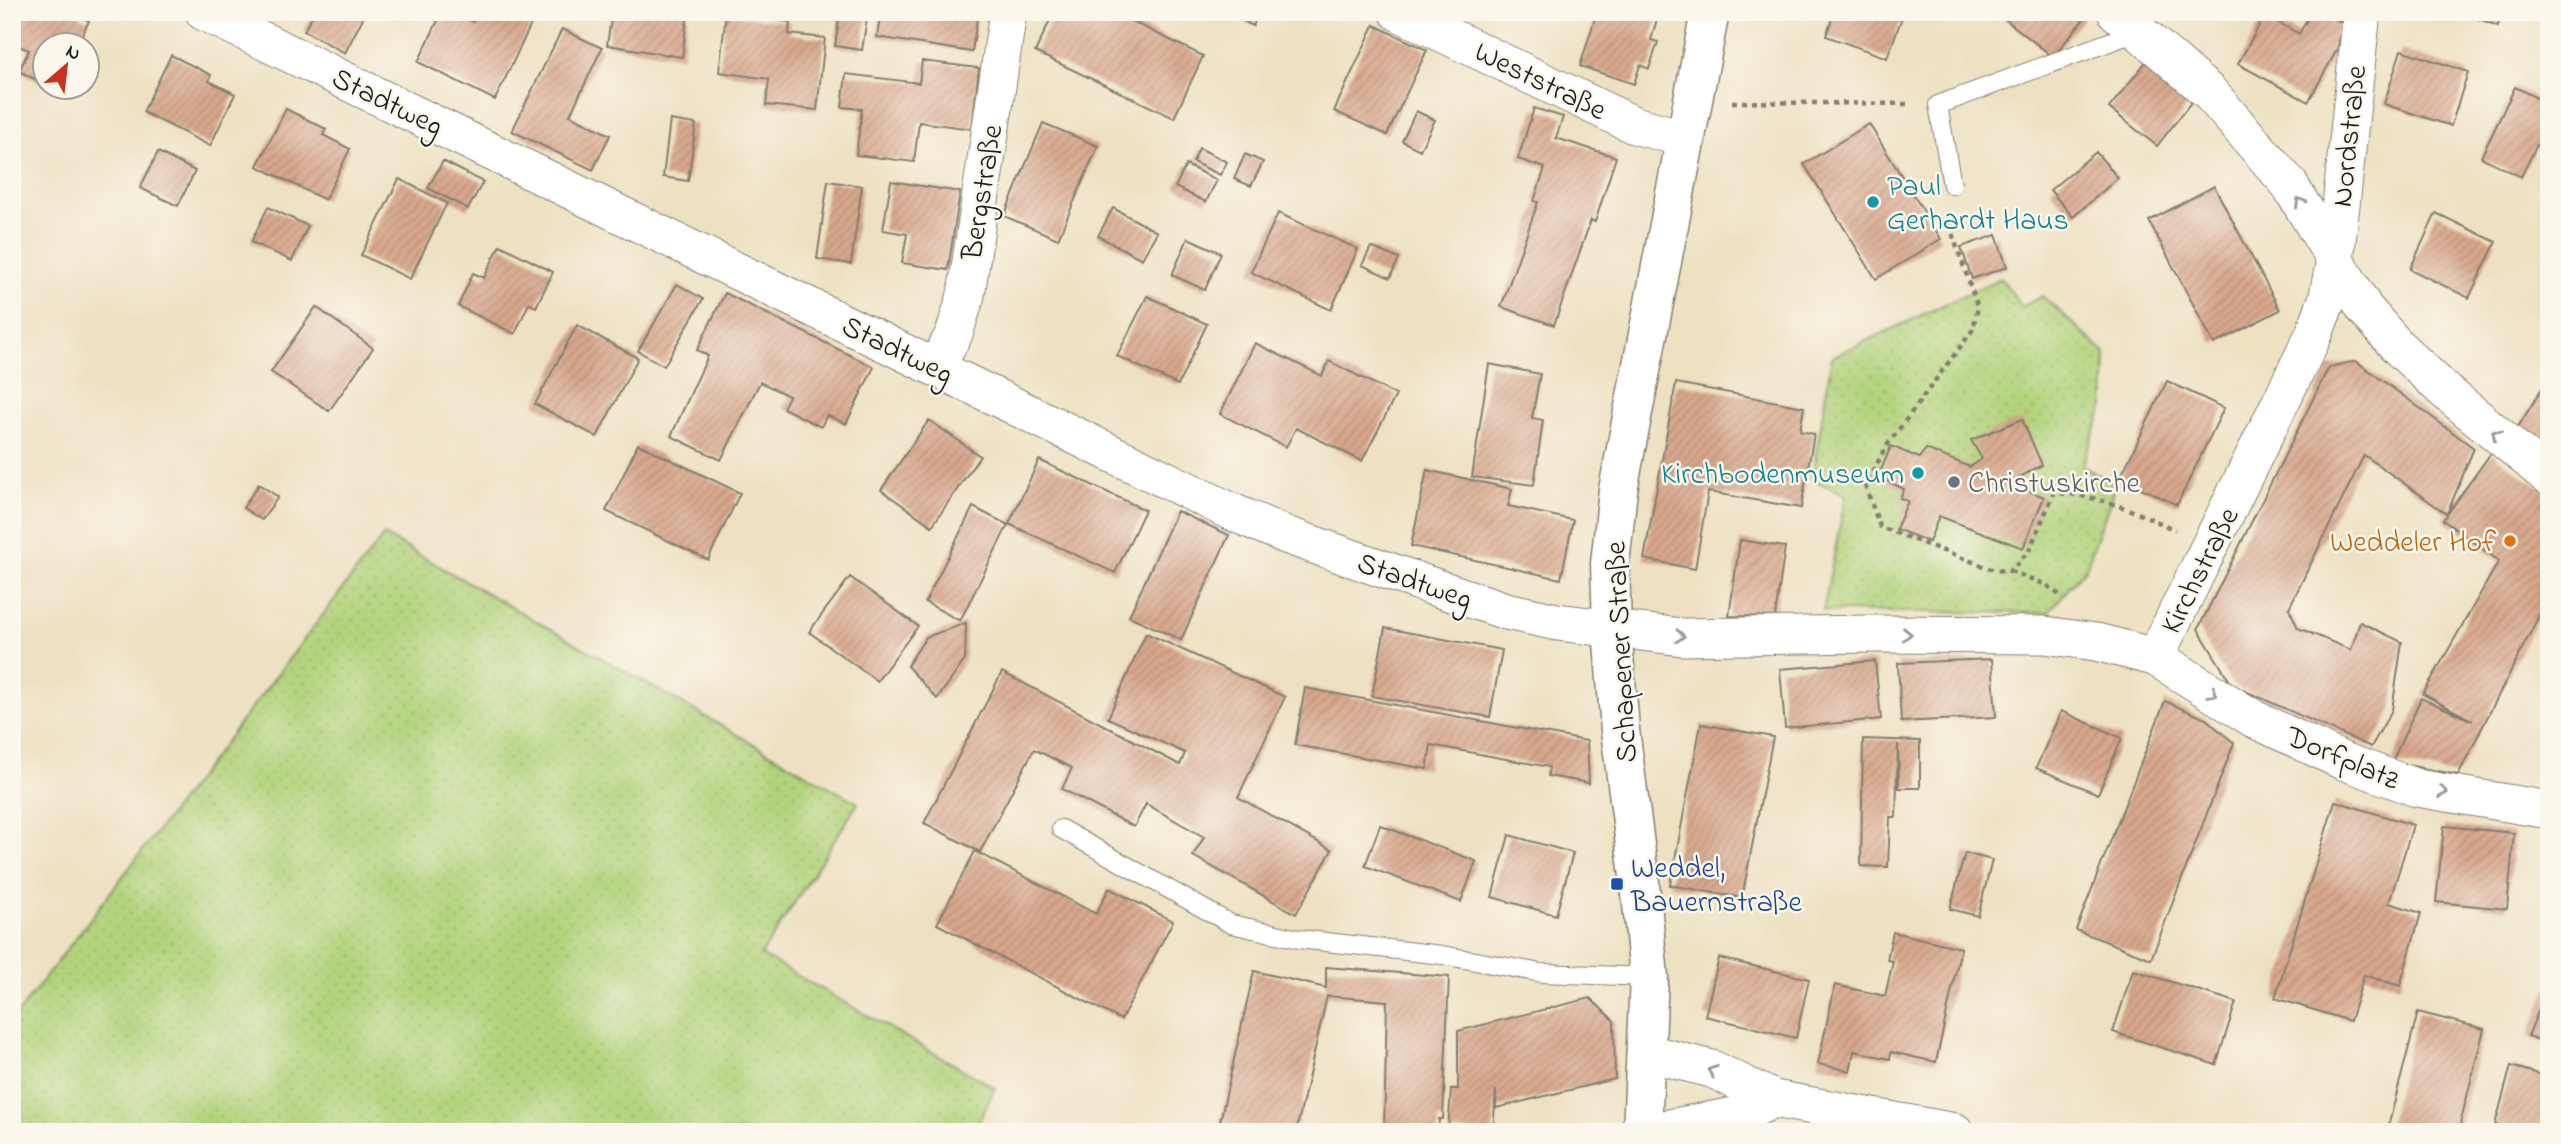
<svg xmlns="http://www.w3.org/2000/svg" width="2561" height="1144" viewBox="0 0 2561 1144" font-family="'Indie Flower',sans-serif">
<defs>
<pattern id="grass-dots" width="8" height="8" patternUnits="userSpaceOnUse" patternTransform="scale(1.75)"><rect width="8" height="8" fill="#b2d37b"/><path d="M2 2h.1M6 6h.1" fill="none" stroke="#98b56a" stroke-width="1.8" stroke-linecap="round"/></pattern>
<pattern id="building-hatch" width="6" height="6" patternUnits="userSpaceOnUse" patternTransform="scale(1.75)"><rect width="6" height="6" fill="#d7a78c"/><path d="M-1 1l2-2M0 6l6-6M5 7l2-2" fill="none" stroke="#b88f78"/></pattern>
</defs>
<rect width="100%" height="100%" fill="#fbf7ec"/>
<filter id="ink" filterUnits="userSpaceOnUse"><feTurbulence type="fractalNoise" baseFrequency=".0143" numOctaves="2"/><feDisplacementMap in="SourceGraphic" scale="14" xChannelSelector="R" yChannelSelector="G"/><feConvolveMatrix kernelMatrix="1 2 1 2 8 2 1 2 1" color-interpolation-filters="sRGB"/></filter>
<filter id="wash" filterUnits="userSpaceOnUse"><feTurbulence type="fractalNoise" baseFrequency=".00686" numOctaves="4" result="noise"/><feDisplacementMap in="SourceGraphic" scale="28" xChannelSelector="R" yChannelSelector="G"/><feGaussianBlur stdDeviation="1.57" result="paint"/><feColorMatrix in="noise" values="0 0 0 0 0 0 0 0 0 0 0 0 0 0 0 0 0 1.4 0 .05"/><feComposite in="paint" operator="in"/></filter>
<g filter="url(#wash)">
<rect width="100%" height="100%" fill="#eee1c2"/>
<path fill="url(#grass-dots)" stroke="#67784c" stroke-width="2" d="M2001,278L2022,307L2042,296L2106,354L2104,406L2082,466L2116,485L2086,568L2048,613L1823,611L1846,495L1812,479L1832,357Z
M384,535L858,803L761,955L995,1088L974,1132H12V1021Z"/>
<g id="blocks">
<path fill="url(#building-hatch)" d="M12,12H72L89,21L76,46H46V85L19,71L29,50L17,45L12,56Z
M314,12H366L345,53L304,31Z
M442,12H454L473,22L478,12H522L534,18L495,100L418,62Z
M612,12H688L682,57L607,45Z
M840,12H868L862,50L835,46Z
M881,12H978L972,52L877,37Z
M1054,12H1113L1203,56L1174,118L1035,52Z
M1233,12H1259L1253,26L1232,15Z
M1597,12H1659L1651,40L1658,42L1649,69L1640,65L1634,84L1580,66Z
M1834,12H1904L1887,58L1826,36Z
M1996,12H2085L2087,15L2053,57Z
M2311,12H2324L2343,24L2338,48L2308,102L2238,64L2265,15L2299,34Z
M2459,12H2502L2498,26Z
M726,14L790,22L789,34L825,38L817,110L766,105L769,79L719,72Z
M1374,25L1427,50L1387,135L1334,111Z
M562,29L602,48L570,115L610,135L593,170L512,131Z
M2401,50L2468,72L2451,126L2384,104Z
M171,55L211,75L209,81L235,94L210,146L143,112Z
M2149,58L2196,96L2157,146L2109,108Z
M922,61L979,68L972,129L919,122L914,162L856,155L862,109L842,107L846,74L919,83Z
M2515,87L2549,104V120L2521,177L2481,157Z
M1534,108L1563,117L1556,138L1616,157L1595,222L1591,220L1554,325L1501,307L1538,202L1534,201L1545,168L1518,159Z
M286,109L326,129L323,135L350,149L325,200L257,166Z
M1416,111L1435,120L1420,150L1402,141Z
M670,120L696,124L688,181L663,177Z
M1043,123L1098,146L1058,239L1004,216Z
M1869,124L1941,239L1876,279L1804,164Z
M1199,148L1227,162L1220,175L1193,162Z
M158,152L195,171L178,206L140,188Z
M2096,152L2118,178L2073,217L2050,190Z
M1245,154L1263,162L1251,186L1234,179Z
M443,161L483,182L468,209L428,188Z
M1186,165L1217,180L1206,202L1175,187Z
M399,179L447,203L410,279L361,255Z
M828,181L862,186L851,264L817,259Z
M891,181L960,192L948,270L902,263L907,234L883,230Z
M2214,186L2280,310L2214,344L2149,221Z
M268,207L308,226L292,261L251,242Z
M1113,208L1157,232L1142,259L1098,236Z
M1278,213L1358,249L1331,310L1251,272Z
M2436,213L2496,242L2469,298L2410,269Z
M1996,235L2007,267L1972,279L1961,247Z
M1188,238L1221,253L1205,290L1172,275Z
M500,245L553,272L536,307L529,303L515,334L458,306L473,273L484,278Z
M1371,247L1399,259L1390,278L1362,265Z
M677,284L703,299L664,366L638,351Z
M725,293L874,367L846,424L827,415L821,427L783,408L789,396L760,382L721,460L671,436L708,356L697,350Z
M1147,296L1207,324L1178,385L1117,356Z
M316,307L373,348L329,411L271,372Z
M577,325L638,358L597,437L535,404Z
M1255,343L1322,376L1329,361L1396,395L1362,461L1296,428L1286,447L1220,414Z
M2356,361L2474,448L2447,514L2364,455L2289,608L2298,628L2351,650L2360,622L2402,642L2392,710L2371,747L2232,685L2198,629L2329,367Z
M1489,364L1540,374L1532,418L1543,420L1534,485L1472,477Z
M2549,377V454L2515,432Z
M2167,381L2224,408L2177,505L2120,478Z
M1676,383L1804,407L1800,431L1814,434L1801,508L1708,492L1695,569L1644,559Z
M2022,419L2042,465L2018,478L2019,487L2044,497L2023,548L1939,516L1929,542L1896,529L1908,501L1900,498L1904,489L1878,477L1891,446L1919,458L1926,449L1970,467L1982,459L1971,440Z
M929,420L980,456L932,526L881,490Z
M638,444L740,493L708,560L606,511Z
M2491,453L2549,494V596L2458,775L2392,762L2421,698L2473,721L2423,694L2499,561L2443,520Z
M1039,460L1145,510L1115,573L1009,524Z
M1427,470L1512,489L1508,506L1573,520L1561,579L1411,546Z
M259,484L278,497L262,520L243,508Z
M973,507L1008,525L960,621L925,602Z
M1177,511L1229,535L1181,640L1129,616Z
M1740,540L1785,547L1775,617L1729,616Z
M850,577L918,626L877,681L809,632Z
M966,623L965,660L937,699L907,666L926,637Z
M1385,628L1502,650L1490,717L1372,696Z
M1146,633L1285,697L1238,797L1332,850L1296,914L1193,856L1204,837L1146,804L1134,827L1062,789L1072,768L1034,749L980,852L924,823L1002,672L1180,765L1185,753L1108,718Z
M1992,659L1996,717L1901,722L1898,663Z
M1875,661L1881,719L1785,728L1780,669Z
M1305,688L1587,741L1589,783L1548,776L1549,767L1431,745L1427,769L1295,745Z
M2165,701L2206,719L2234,743L2151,959L2076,930Z
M2061,711L2122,738L2098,794L2036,768Z
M1701,724L1773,737L1742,898L1670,885Z
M1863,739L1920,741V788H1899L1898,744L1896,817H1890L1888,867L1861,866Z
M2335,801L2413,825L2389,903L2421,913L2400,986L2364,975L2350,1021L2275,998Z
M1380,825L1476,861L1461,902L1365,866Z
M2444,826L2514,833L2507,909L2436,902Z
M1509,835L1573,853L1556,915L1492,897Z
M975,851L1096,914L1109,888L1173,921L1121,1020L937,924Z
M1965,853L1992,860L1978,916L1950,909Z
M1893,932L1961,948L1936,1062L1891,1052L1890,1059L1854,1051L1850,1071L1818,1064L1835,985L1885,996L1893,961L1887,960Z
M1719,958L1809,979L1796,1038L1705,1016Z
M1326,967L1449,977L1443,1119H1439L1438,1132H1384L1387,1001L1327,996L1296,1132L1218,1130L1254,971L1326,988Z
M2133,970L2236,1002L2216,1065L2113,1032Z
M2549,985V1044L2528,1036Z
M1590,998L1614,1021L1615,1079L1496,1108V1090L1493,1132H1448L1451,1089H1458V1031Z
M2418,1012L2484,1029L2458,1132H2405L2388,1127Z
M2511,1066L2549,1077V1132H2519L2495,1125Z"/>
</g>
</g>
<g filter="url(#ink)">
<use href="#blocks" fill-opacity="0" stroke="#857e6f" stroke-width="2"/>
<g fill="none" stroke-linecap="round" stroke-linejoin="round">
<defs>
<path id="lane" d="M1952,185L1938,105L2139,31
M1061,829L1231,924L1299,939L1442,955L1541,973L1649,977"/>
<path id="street" d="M204,12L1230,511L1286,535L1437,588L1506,611L1557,622L1682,637L1871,634L2044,635L2096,642L2155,657L2254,719L2343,761L2417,788L2549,810
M1398,12L1634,125L1687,139
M2116,12L2209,92L2289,184L2365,309L2397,346L2445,391L2549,477
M936,367L954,334L966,295L1008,12
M2155,657L2314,334L2327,300L2335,260L2362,12
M1647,1053L1712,1069L1774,1099L1955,1132
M1647,1132L1740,1115L1774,1099"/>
<path id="secondary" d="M1642,1132L1649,977L1640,883L1620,730L1612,629L1610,564L1618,490L1710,12"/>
</defs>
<use href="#lane" stroke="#857e6f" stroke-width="20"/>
<use href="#street" stroke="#857e6f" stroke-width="39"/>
<use href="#secondary" stroke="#857e6f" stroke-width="41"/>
<path stroke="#857e6f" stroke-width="4.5" stroke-dasharray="5 5" stroke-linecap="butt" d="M1732,102L1909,104
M1946,215L1978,308L1972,331L1888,444L1865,485L1880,527L1994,570L2010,571L2029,551L2054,493C2100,495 2135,511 2175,530
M2010,571L2047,585L2062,597"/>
<use href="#lane" stroke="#fff" stroke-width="18"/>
<use href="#street" stroke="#fff" stroke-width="37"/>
<use href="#secondary" stroke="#fff" stroke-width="38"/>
</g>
<defs><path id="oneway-chevron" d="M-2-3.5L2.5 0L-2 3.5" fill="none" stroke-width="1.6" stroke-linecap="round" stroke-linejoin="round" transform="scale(1.75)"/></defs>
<g stroke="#999">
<use href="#oneway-chevron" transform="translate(2300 202) rotate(-121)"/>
<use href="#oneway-chevron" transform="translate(2496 434) rotate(-140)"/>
<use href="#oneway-chevron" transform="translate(1907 634) rotate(1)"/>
<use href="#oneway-chevron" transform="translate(1680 636) rotate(4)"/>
<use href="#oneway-chevron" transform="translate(2213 693) rotate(32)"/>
<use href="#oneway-chevron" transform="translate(2443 792) rotate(9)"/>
<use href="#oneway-chevron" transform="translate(1712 1071) rotate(-160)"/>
</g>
</g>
<g fill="#0f9aa8" stroke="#fbf7ec" stroke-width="2.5">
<circle cx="1873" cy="202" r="7"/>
<circle cx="1918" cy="473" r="7"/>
</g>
<circle fill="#6b7280" stroke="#fbf7ec" stroke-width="2.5" cx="1954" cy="482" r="7"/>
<circle fill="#e8710a" stroke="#fbf7ec" stroke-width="2.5" cx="2510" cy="541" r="7"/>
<rect fill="#1a4fb4" stroke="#fbf7ec" stroke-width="2.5" x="1610" y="877" width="14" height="14" rx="3.5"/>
<g text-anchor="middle" stroke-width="5" stroke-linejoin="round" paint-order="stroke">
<g font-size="30" fill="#1c1c1c" stroke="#fbf7ec">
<text transform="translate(1541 80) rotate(26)" y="10">Weststraße</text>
<text transform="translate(388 101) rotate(26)" y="10">Stadtweg</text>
<text transform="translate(2348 136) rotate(-84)" y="10">Nordstraße</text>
<text transform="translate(981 192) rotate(-81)" y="10">Bergstraße</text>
<text transform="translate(898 349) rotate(26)" y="10">Stadtweg</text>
<text transform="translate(2199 570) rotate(-63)" y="10">Kirchstraße</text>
<text transform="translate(1415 580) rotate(19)" y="10">Stadtweg</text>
<text transform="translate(1620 652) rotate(-93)" y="10">Schapener Straße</text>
<text transform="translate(2343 757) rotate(23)" y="10">Dorfplatz</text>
</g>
<g font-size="30" fill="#0d838f" stroke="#fbf7ec" text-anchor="start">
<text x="1887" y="195">Paul<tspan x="1887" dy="34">Gerhardt Haus</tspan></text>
<text x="1904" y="483" text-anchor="end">Kirchbodenmuseum</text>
</g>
<g font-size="30" fill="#5b616d" stroke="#fbf7ec" text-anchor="start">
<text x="1968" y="492">Christuskirche</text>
</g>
<g font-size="30" fill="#c56008" stroke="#fbf7ec" text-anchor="end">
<text x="2496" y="551">Weddeler Hof</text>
</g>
<g font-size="30" fill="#164399" stroke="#fbf7ec" text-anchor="start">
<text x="1631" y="877">Weddel,<tspan x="1631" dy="34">Bauernstraße</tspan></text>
</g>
</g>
<rect width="2561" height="1144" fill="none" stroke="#fbf7ec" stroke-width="42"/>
<g transform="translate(66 66) rotate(28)"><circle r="33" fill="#fbf7ec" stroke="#a29f99" stroke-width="2"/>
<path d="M0-5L12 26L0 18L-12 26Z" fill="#c8321e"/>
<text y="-10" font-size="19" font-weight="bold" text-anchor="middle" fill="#1c1c1c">N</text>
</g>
</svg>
